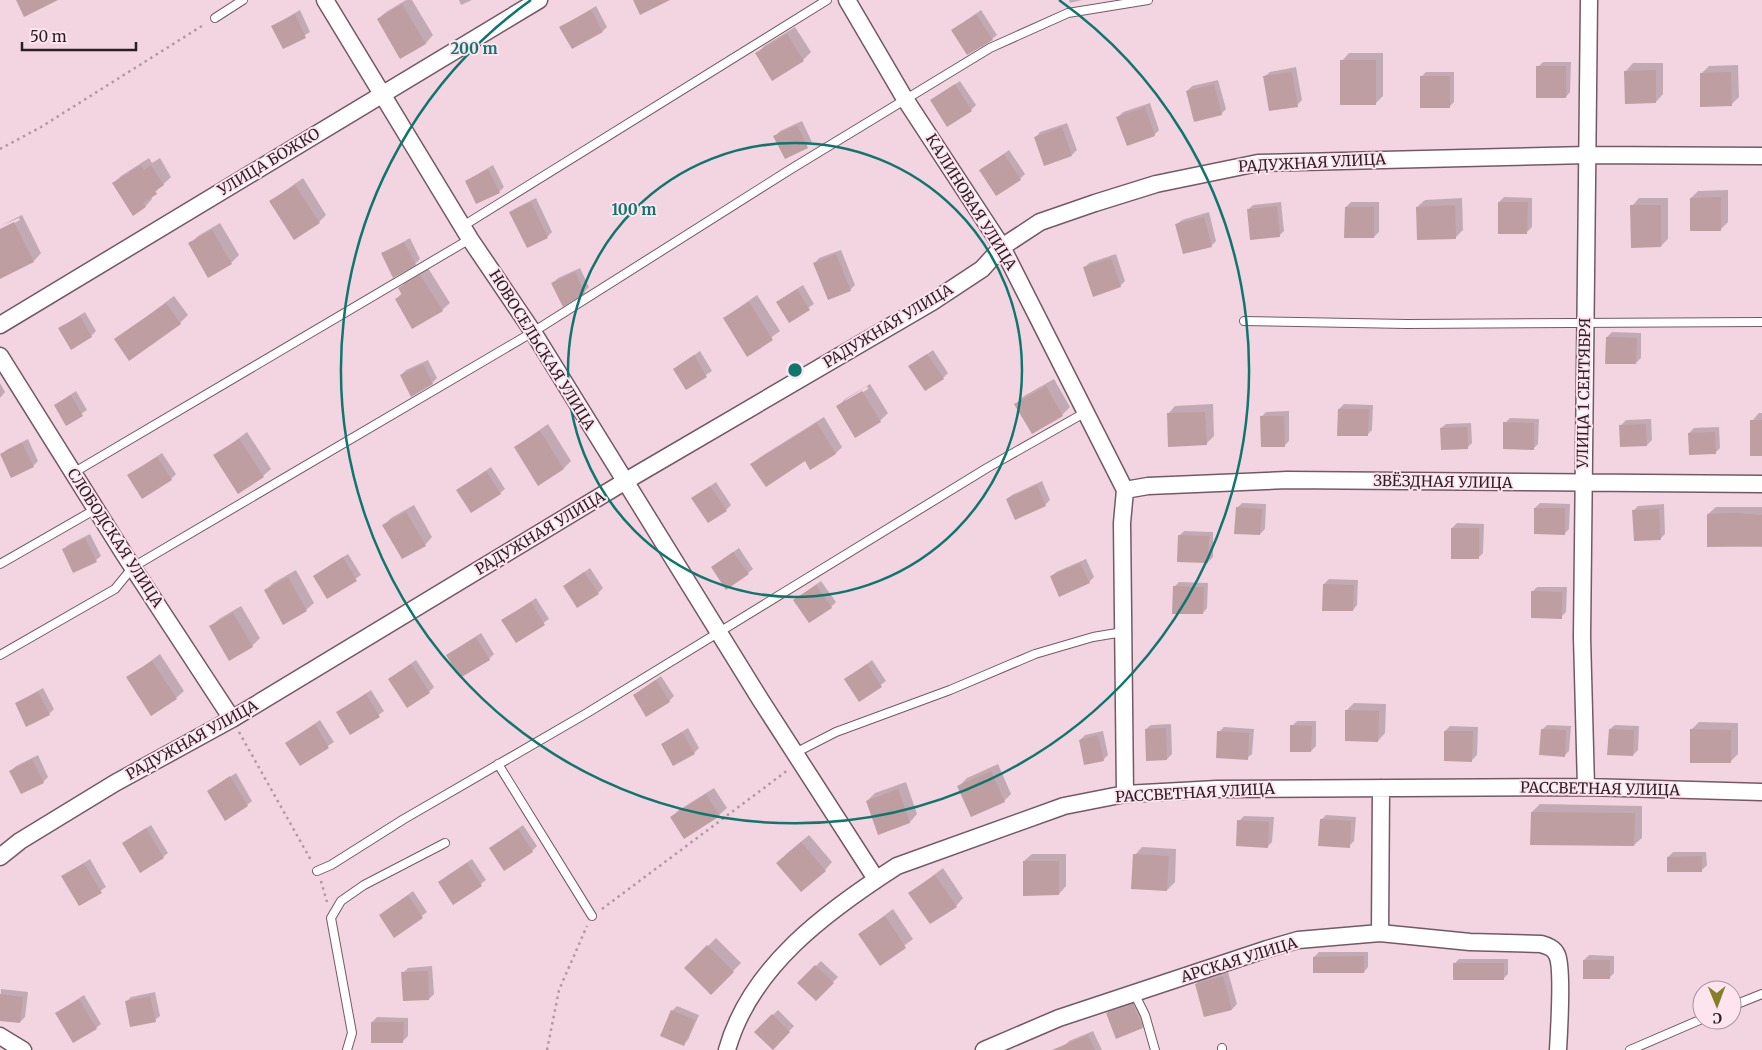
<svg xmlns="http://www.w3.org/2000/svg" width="1762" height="1050" viewBox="0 0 1762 1050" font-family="Merriweather,serif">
<rect width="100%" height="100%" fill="#f3d5e1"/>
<path fill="#0003" fill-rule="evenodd" d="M406,0H412L433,35L426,43L401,58L378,19L386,12Z
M459,0H472L461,5Z
M1069,0H1082L1070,3Z
M596,6L607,27L603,31L561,27Z
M300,10L310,32L284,48L273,26Z
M981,10L997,35L992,39L952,31Z
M795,27L811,52L803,60L757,54L764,46Z
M1349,53H1383V96L1375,104L1342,61Z
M1543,62H1571L1570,92L1566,97L1538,67Z
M1633,63H1663V94L1656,102L1626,71Z
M1738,65L1739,97L1731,105L1701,74L1709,66Z
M1296,67L1302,100L1297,105L1265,76L1270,72Z
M1426,72H1454V102L1449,107L1421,77Z
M1218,80L1226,109L1221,114L1187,91L1192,86Z
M960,81L976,105L971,110L932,100Z
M1150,103L1159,130L1154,135L1118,117L1123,112Z
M802,121L812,142L786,158L775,136L780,131Z
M1067,123L1077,150L1072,155L1036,137L1040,132Z
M1009,150L1025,174L1020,179L981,170Z
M149,158L152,163L160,158L171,177L151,196L152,199L145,207L113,184L121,176Z
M493,165L504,187L499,192L466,181Z
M303,178L326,215L319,222L271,201Z
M1728,190V222L1721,229L1691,198L1698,191Z
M1504,197L1532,198V227L1527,232L1499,202Z
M536,198L552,232L547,237L511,212L516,208Z
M1462,198L1463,230L1455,238L1417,207L1425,200Z
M1639,198H1668V239L1661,246L1632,206Z
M1281,202L1284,231L1279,236L1248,210L1253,205Z
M1351,202H1379V232L1374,237L1346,207Z
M1209,212L1216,241L1211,246L1177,224L1182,220Z
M22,215L41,253L34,261L0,278V231L20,220L19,218L0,226Z
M220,223L239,255L231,263L190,244L198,236Z
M410,238L420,259L415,264L383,254Z
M841,250L855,285L850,290L815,263L819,258Z
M1116,254L1125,281L1120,286L1084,268L1089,263Z
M428,268L450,303L442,310L396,299L402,293L400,288L407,280Z
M580,268L589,287L584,292L553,283L558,278Z
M803,285L814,304L789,321L777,302Z
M757,295L780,331L748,355L724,318Z
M174,296L188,315L180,323L116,340Z
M85,312L96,331L91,336L60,328Z
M1612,332L1641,333V358L1636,363L1607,337Z
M933,350L948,373L943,378L910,366Z
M700,351L712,371L686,388L674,369Z
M428,360L437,378L432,383L401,375L406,370Z
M1054,379L1070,407L1062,415L1016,404L1024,396Z
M0,383L5,392L0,398Z
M870,384L888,413L880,421L838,407L845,399ZM867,386L868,389L845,403V400Z
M76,391L87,410L66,424L55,405Z
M1213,404L1214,436L1206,444L1168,414L1175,406Z
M1344,404L1373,405L1372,430L1367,435L1339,409Z
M1289,411V441L1284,446L1261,417L1266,412Z
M1759,413H1762V455L1752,421Z
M824,417L842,447L836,453L811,468L805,459L752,464L759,458Z
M1510,418L1539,419L1538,444L1533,449L1505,423Z
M1651,419L1652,440L1647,445L1621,425L1626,420Z
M1471,423L1472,443L1467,448L1441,428L1446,424Z
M548,424L571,461L564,468L515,447Z
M1719,427L1720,448L1715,453L1689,433L1694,428Z
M247,432L271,469L263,476L215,456Z
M28,439L38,461L33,466L1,455L6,450Z
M162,453L176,474L171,479L129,475Z
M491,467L505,489L500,493L458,490Z
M1042,481L1050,500L1045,505L1007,499L1012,495Z
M716,482L731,505L726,510L693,498Z
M1242,503L1266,504L1265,529L1260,534L1237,508Z
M1540,503L1570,504L1569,529L1564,534L1535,508Z
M1664,504L1665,534L1660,539L1633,511L1638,506Z
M414,505L432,537L425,545L384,525L391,518Z
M1716,507H1762V547L1708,546V514Z
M1457,523L1484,524L1483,553L1478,558L1452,528Z
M1184,531L1213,532V557L1208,562L1179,536Z
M90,534L101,556L96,560L63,550L68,545Z
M739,548L753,569L748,573L712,567Z
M348,554L361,575L328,597L314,576Z
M1086,559L1094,577L1089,582L1051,577L1056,572Z
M590,568L603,588L598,593L564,586Z
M296,570L314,603L306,610L265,591L273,583Z
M1329,579L1358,580L1357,605L1353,610L1324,584Z
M821,581L836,602L831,607L800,596Z
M1179,582L1208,583L1207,608L1203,613L1174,587Z
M1537,587H1567L1566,612L1561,617L1532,592Z
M536,598L549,619L516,642L503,620Z
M241,606L260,638L252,646L211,626L219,619Z
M481,633L494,654L489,659L447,655Z
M160,654L184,691L176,698L128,678Z
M416,660L434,687L429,692L389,679Z
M872,660L886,681L860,700L846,680Z
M661,676L674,696L669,701L634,695Z
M43,688L54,709L49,714L16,703Z
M371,690L384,711L351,734L338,712Z
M1354,703L1386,704L1385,733L1378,741L1346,711Z
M320,720L334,742L300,764L287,743Z
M1297,721H1316V746L1311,751L1292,726Z
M1699,722L1738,723V754L1730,762L1691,730Z
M1171,724L1172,754L1167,759L1146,729L1151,725Z
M1547,725L1571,726L1569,751L1565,755L1542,730Z
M1615,725L1639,726L1638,750L1633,755L1610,729Z
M1450,726L1478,727L1477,755L1472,760L1445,731Z
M1224,727L1254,729L1252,754L1247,758L1219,732Z
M688,728L699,748L694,753L662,744Z
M1103,731L1108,755L1103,760L1080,740L1085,735Z
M38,755L48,777L43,782L11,771L16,766Z
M998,764L1011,794L1004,801L959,786L967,778Z
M236,773L252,801L247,805L208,791Z
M906,782L917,814L910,822L879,833L867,801L875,793Z
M714,788L727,808L719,815L671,817L679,810Z
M1540,804L1642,806V838L1634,845L1532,812Z
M1326,815L1356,817L1354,841L1349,846L1321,820Z
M1244,816L1274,817L1272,842L1267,847L1239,821Z
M151,825L168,853L163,857L124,843Z
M523,825L537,846L532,851L490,848Z
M809,835L832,862L825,870L785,855Z
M1142,847L1176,849L1175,882L1167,890L1135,855Z
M1673,852H1706L1707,865L1702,870L1668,857Z
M1032,854H1066V886L1059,894L1024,861Z
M90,859L106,887L79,905L62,877Z
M472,859L486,880L454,904L444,878Z
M943,868L963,898L956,906L910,893Z
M413,891L427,912L395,936L381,915Z
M893,909L913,939L880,964L860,934Z
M716,938L741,963L711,993L686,968Z
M1319,952H1368V967L1364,972L1314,957Z
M1589,955L1614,956V973L1609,978L1584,960Z
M1459,959H1508V974L1503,979L1454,964Z
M821,961L838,977L816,999L799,983Z
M432,966L434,994L429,999L403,973L408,968Z
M1228,972L1237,1004L1232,1009L1196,984L1201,979Z
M1,989L28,992L25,1017L20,1022L0,1019Z
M155,992L160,1016L155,1020L126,1002L131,997Z
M84,995L101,1024L96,1028L57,1013Z
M1138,1000L1147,1022L1142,1027L1107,1013L1112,1008Z
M677,1006L699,1015L688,1040L683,1044L672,1011Z
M778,1010L794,1026L772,1049L756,1032Z
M377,1017L408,1018V1036L403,1041L372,1022Z
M1093,1031L1102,1050H1065L1064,1046L1069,1041Z"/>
<path fill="#be9ea0" d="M16,0H58L24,17Z
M633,0H670L640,15Z
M402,4L426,44L400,59L377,19Z
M591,10L603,32L572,49L559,27Z
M295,14L306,38L283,49L271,26Z
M976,14L993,40L967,55L951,30Z
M787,34L804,61L772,81L755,53Z
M1340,60H1376V105H1340Z
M1536,66H1566V98H1536Z
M1656,70V103L1625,104L1624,71Z
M1292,72L1298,107L1269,111L1263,76Z
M1731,72L1732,106L1700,107V73Z
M1420,76H1450V108H1420Z
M955,84L972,111L947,127L930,100Z
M1214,84L1222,115L1194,122L1186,91Z
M1145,107L1155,136L1127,146L1116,117Z
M797,125L808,148L785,159L773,136Z
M1062,127L1072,156L1044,166L1034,137Z
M1004,154L1021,180L996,196L979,170Z
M141,165L144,170L151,165L164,185L155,191L157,194L143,203L146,207L133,216L112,183Z
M488,169L500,193L476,204L465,181Z
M295,185L320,223L294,240L269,201Z
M1721,197V231H1690V198Z
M531,202L548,238L527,248L509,212Z
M1498,202H1528L1527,234H1498Z
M1455,205L1456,239L1417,240L1416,207Z
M1630,205H1661V247L1631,248Z
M1277,206L1280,237L1250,240L1247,209Z
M1345,207H1374V238H1344Z
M1204,217L1212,247L1183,254L1175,224Z
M14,222L34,262L0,279V229Z
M212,230L232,264L208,278L188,243Z
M404,242L416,265L393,278L381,253Z
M836,254L851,291L828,300L813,263Z
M1111,258L1121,287L1093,297L1083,267Z
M575,272L585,293L563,307L551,283Z
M420,275L443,311L412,329L395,299L402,295L398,288Z
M797,289L810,310L789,323L776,302Z
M749,302L773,340L747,357L723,318Z
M166,303L181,324L129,361L114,339Z
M80,316L92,337L71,350L58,328Z
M1606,337L1637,338L1636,364H1605Z
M927,354L944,379L925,391L908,366Z
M694,355L707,377L686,390L673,369Z
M423,364L433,384L411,397L400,375Z
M1046,386L1063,416L1032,434L1014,404Z
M862,391L881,422L855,438L836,406Z
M71,395L83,416L66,426L54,405Z
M1338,409H1369L1368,436H1337Z
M1205,412L1207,445L1168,447L1167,413Z
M1260,416H1284L1285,447H1261Z
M1750,420H1762V456H1750Z
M1503,422L1534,423V450L1503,449Z
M817,423L836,454L810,470L805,461L766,487L750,464Z
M1646,424L1647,446L1620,447L1619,425Z
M1467,427L1468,449L1441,450L1440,428Z
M540,431L564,469L538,486L514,447Z
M1715,432L1716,454L1689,455L1688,433Z
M239,439L264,477L238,494L213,455Z
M22,443L34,467L11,478L0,454Z
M157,457L172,480L142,499L127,475Z
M486,471L501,494L471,513L456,490Z
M1037,485L1046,506L1015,520L1006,499Z
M710,486L727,511L708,523L691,498Z
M1236,507L1262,509L1260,535L1234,534Z
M1534,508H1565V535L1534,534Z
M1659,509L1661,540L1634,541L1632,510Z
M406,512L426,546L402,559L382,525Z
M1738,513L1762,515V546L1707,547V514Z
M1451,528H1479V559H1451Z
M1178,535L1209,536L1208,563L1177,562Z
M85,538L97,562L73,573L62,549Z
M733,552L749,574L726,590L711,567Z
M343,557L357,581L327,599L313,576Z
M1080,563L1090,583L1059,597L1050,576Z
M584,572L599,594L577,608L563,586Z
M288,577L307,611L283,625L264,590Z
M1323,584L1354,585L1353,611H1322Z
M816,585L832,608L809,623L793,600Z
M1173,586L1204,587L1203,614H1172Z
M1531,591L1562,592V619L1531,618Z
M531,602L545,625L516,643L501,620Z
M233,613L253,647L229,661L209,626Z
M476,637L490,660L460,678L446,655Z
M152,661L177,699L151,716L126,677Z
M411,664L430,693L407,708L388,679Z
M867,664L882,687L859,702L844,679Z
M656,680L670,702L646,717L633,695Z
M38,692L50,715L26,727L15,703Z
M366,694L380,717L350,735L336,712Z
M1345,710L1379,711L1378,742L1345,741Z
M315,724L329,748L300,766L285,743Z
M1290,725L1312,726L1311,752H1290Z
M1166,728L1167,760L1146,761L1145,729Z
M1541,729L1566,730L1565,757L1539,755Z
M1609,729L1634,730L1633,756L1607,755Z
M1690,729L1731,730V763H1690Z
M1217,731L1249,733L1248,760L1216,758Z
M1444,731H1473L1472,762L1444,761Z
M682,732L695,754L673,766L661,744Z
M1098,735L1104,761L1084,765L1079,740Z
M32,759L44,783L21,794L9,771Z
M991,771L1005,802L971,817L957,786Z
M230,776L248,806L225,821L207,791Z
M898,789L910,823L878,835L866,801Z
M706,794L720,816L684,839L670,817Z
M1531,812L1635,813L1634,846L1530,845Z
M1320,819L1351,821L1350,848L1318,846Z
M1237,820L1269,822L1268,848L1236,846Z
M146,828L164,858L140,873L122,843Z
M518,829L533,852L504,871L489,848Z
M801,842L826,871L801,892L776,863Z
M1133,854L1169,856L1167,891L1131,889Z
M1702,856V872H1667V857Z
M1023,861H1059V895L1023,896Z
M84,863L102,893L79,906L61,876Z
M467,863L482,886L453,905L438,882Z
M935,875L957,907L930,924L908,893Z
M408,895L423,918L394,938L379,915Z
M885,916L906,948L880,966L858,934Z
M707,945L734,972L711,995L684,968Z
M1364,956V973H1313V957Z
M1583,960H1610V979H1583Z
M1453,963H1504V980H1453Z
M815,965L834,983L816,1001L797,983Z
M428,971L429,1000L403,1001L401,972Z
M1223,976L1232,1010L1204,1017L1195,984Z
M0,994L23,997L20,1023L0,1021Z
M150,996L156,1022L130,1027L125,1001Z
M79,999L97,1029L73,1043L55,1013Z
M1133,1004L1143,1028L1116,1039L1106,1013Z
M671,1010L695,1020L684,1046L660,1036Z
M772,1014L790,1032L773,1050L754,1032Z
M371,1022H404L403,1043H371Z
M1088,1035L1095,1050H1052Z"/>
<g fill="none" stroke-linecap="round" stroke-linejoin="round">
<defs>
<path id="service" d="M215,18L243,0
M463,226L827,0
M1244,321L1407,324L1762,322
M73,473L470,239
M0,564L96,509
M0,655L115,589L133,567L533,332L791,169L990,48L1068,13L1148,0
M795,753L836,732L950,690L1035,654L1093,637L1123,632
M498,764L592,916
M317,871L331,865L404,819L587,713L987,468L1086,412
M1134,993L1145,1015L1155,1050
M1732,1006L1762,994
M1222,1048V1050
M347,1050L352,1033L331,918L341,901L364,885L445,843
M1630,1050L1702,1019"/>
<path id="minor" d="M325,0L470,239L533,332L760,699L876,879
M847,0L905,99L1002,247L1125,490
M0,325L539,0
M0,356L124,554L232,719
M1125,490L1148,486L1287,480L1762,484
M1125,490L1122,523L1125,794
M1586,787L1582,637L1589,0
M0,857L20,841L115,783L232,719L624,482L932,302L982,269L1002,247L1040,222L1095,203L1156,184L1258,163L1588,155L1762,156
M1380,933L1381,788
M0,1036L23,1050
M727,1050C750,967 827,911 897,866L1064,806L1125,794L1217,789L1586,787L1762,792
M984,1050L1059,1018L1267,949L1298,940L1380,933L1470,942L1541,944C1548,946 1554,948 1557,955C1563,967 1559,1033 1558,1050"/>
</defs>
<use href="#service" stroke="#745965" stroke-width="10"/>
<use href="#minor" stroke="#745965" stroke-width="19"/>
<path stroke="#b098a2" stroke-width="2.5" stroke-dasharray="2.5 4" stroke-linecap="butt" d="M0,149L41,127L205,24
M239,732L312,862
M321,881L327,902
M602,909L788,770
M547,1050L559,990L587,926"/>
<use href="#service" stroke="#fff" stroke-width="8"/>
<use href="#minor" stroke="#fff" stroke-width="16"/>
</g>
<g fill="none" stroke="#0f766e" stroke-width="2.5">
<circle cx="795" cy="370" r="227"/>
<path d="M1059 0A454 454 0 1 1 531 0"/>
</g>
<g text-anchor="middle" stroke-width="4" stroke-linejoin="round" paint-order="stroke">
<g font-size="15" fill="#291e23" stroke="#fde4ee">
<text transform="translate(269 162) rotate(-31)" y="5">УЛИЦА БОЖКО</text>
<text transform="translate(1312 163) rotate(-3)" y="5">РАДУЖНАЯ УЛИЦА</text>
<text transform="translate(971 202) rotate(58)" y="5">КАЛИНОВАЯ УЛИЦА</text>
<text transform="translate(888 326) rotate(-31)" y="5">РАДУЖНАЯ УЛИЦА</text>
<text transform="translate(542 350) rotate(58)" y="5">НОВОСЕЛЬСКАЯ УЛИЦА</text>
<text transform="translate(1584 393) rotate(-89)" y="5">УЛИЦА 1 СЕНТЯБРЯ</text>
<text transform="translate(1443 482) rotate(1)" y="5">ЗВЁЗДНАЯ УЛИЦА</text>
<text transform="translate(540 533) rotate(-31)" y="5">РАДУЖНАЯ УЛИЦА</text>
<text transform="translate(115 538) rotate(57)" y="5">СЛОБОДСКАЯ УЛИЦА</text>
<text transform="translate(192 740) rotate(-29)" y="5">РАДУЖНАЯ УЛИЦА</text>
<text transform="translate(1600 789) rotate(1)" y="5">РАССВЕТНАЯ УЛИЦА</text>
<text transform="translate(1195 793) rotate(-3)" y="5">РАССВЕТНАЯ УЛИЦА</text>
<text transform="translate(1239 960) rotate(-17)" y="5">АРСКАЯ УЛИЦА</text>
</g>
</g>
<circle cx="795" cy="370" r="8" fill="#0f766e" stroke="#fde4ee" stroke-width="2.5"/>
<g font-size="15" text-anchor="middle" font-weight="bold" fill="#0f766e" stroke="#fde4ee" stroke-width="4" stroke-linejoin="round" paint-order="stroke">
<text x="474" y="54">200 m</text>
<text x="634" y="215">100 m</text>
</g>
<g transform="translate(1717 1005) rotate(179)"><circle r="24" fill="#fde4ee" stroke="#a8959d"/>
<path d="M0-4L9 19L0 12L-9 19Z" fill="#857f26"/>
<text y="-8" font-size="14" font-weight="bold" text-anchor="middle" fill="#291e23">С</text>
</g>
<path d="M22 42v8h114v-8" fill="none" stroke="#291e23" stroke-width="2.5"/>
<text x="30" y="42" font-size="15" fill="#291e23" stroke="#fde4ee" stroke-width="4" paint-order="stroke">50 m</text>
</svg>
